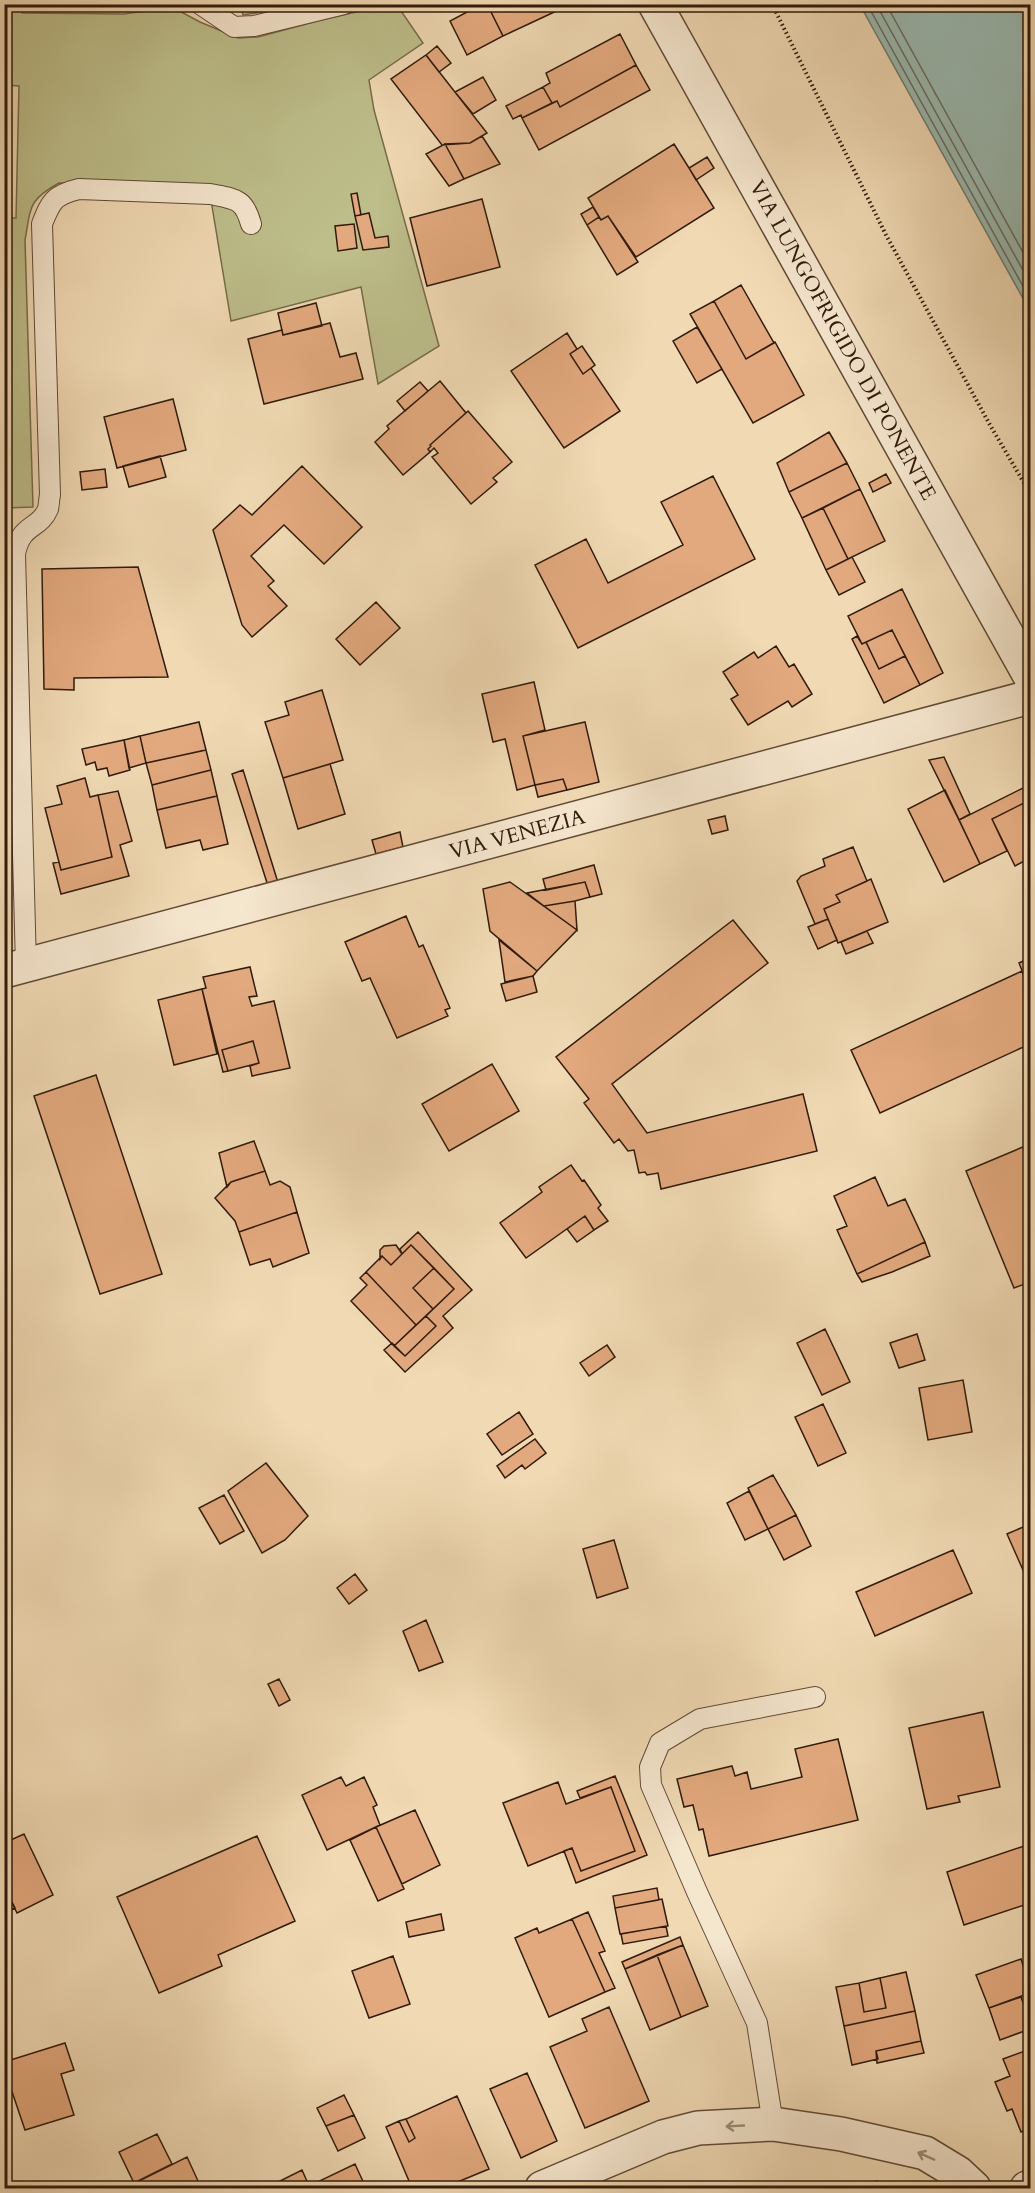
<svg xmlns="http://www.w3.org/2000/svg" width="1035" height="2193" viewBox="0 0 1035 2193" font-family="Cardo,serif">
<rect width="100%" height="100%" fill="#f0d9b3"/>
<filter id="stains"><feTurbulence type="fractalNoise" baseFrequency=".00333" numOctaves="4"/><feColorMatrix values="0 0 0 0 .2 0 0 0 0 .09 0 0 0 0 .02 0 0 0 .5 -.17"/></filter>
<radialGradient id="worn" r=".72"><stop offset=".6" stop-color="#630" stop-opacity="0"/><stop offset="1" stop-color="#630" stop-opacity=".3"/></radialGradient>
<path fill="#bdbe8a" stroke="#776c4a" stroke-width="1.5" d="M240,4L307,5L243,15Z
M4,5H22V13L124,14L172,7L200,22L238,38L258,37L321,20L387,5H397L423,43L369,80L374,110L439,346L378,384L361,287L231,321L209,188L59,183C28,200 31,207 25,240L33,507L5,508L4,218H16L19,86L5,85Z"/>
<path fill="#9abab1" stroke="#707a6f" stroke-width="1.5" d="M860,5H1030V311Z"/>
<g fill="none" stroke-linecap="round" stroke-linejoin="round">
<path stroke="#666a5e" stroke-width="1.5" d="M867,4L1030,299
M876,4L1030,283
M886,4L1030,265"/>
</g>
<path fill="#e3a97e" stroke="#311b0b" stroke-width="1.5" d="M51,4H95V9L51,8Z
M482,4H487L503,36L467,55L450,21Z
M487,4H564L565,7L503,36Z
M620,34L636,65L560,107L557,101L552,103L543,87L550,83L546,73Z
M437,46L451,63L439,72L426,55Z
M426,55L487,133L470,143L442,145L391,79Z
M636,65L650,90L539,150L522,118L557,101L560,107Z
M483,77L496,100L473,114L455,92Z
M543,87L552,103L522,118L521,115L513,119L506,106Z
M482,136L500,164L464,179L445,144L470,143Z
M445,144L464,179L449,186L426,154Z
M674,144L714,208L636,257L608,216L601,220L588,198Z
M707,157L714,168L696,180L689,168Z
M357,193L361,215L355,216L351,194Z
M482,199L500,267L427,286L410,218Z
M593,207L599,217L587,225L581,214Z
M369,213L375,238L388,236L389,247L363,250L355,216Z
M608,216L638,262L617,275L587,225L599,217L601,220Z
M354,224L357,248L338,251L335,226Z
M741,285L774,343L746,359L714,301Z
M714,301L746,359L775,342L804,395L753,423L690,314Z
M316,303L322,326L283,335L278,313Z
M330,323L340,357L356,353L363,379L264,404L248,339L282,330L283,335Z
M697,327L722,369L697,383L673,341Z
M567,333L577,349L570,354L583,374L591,368L620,411L564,448L511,371Z
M582,346L595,365L583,374L570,354Z
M440,381L466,413L430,445L431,446L428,449L430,452L403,475L375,442L389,429L387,426Z
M420,382L428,391L405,411L397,401Z
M173,399L186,450L117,468L104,417Z
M468,411L512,462L493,478L497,482L471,504L432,457L438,453L434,448L430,452L428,449L431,446L430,445Z
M829,432L847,463L789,492L777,463Z
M160,456L166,477L129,487L123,466Z
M847,463L860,489L802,518L789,492Z
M302,466L362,527L324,564L284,525L251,556L274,581L268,586L287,606L252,637L242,625L213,530L240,505L252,515Z
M105,469L107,487L82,490L80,472Z
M886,474L891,483L873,492L869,483Z
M713,476L755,559L578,648L535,565L586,539L608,583L683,545L661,502Z
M860,489L885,541L848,559L823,508Z
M823,508L848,559L826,570L802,518Z
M852,557L865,582L839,595L826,570Z
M138,567L168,677L74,678V690L44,689L42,569Z
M902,589L943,673L920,685L892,630L862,644L848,616Z
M376,602L400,628L360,665L336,639Z
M892,630L905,656L879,669L866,642Z
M857,636L862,644L866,642L879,669L905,656L920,685L884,703L852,639Z
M776,646L789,667L794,664L812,694L792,707L788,701L748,725L731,699L738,695L723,672L754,652L758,658Z
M534,682L545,730L523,736L535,785L517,790L505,739L493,742L482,694Z
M322,690L343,760L283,778L265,722L289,715L285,702Z
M199,722L206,750L146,763L140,736Z
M585,722L599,782L567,790L563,779L535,785L523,736Z
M140,736L146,763L129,768L124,740Z
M124,740L130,770L109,776L107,768L97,770L95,762L86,765L82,749Z
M206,750L211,770L152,785L146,763Z
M944,757L970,814L959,820L929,760Z
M330,764L345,814L298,829L283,778Z
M211,770L217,796L157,810L152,785Z
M243,770L280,889L270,892L232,774Z
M85,778L90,797L98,795L112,857L61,870L45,808L62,804L57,786Z
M563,779L567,790L538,797L535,785Z
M1030,784V800L1025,787Z
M1025,787L1030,800L992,819L1007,851L980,864L959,820Z
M945,790L980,864L944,882L908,809Z
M118,791L132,841L120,845L129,876L61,894L53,863L59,862L61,870L112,857L98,795Z
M217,796L228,844L203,850L200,840L166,848L157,810Z
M1030,800V858L1015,866L992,819Z
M725,816L728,830L712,834L708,820Z
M400,832L403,847L376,854L372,840Z
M853,847L867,881L836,895L840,902L824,909L828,919L815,924L797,881L801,876L825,866L823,859Z
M594,865L602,894L590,897L585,882L546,890L543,879Z
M871,879L888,922L838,943L824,909L840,902L836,895Z
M510,882L577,930L537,971L490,931L483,889Z
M585,882L590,897L575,901L544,906L527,893Z
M575,901L577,930L544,906Z
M406,916L419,947L423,945L450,1008L445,1010L448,1016L397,1038L370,978L362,981L345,942Z
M828,919L837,940L818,949L808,927Z
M733,920L768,963L612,1084L647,1133L803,1094L817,1151L661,1189L658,1173L647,1175L645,1172L639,1173L634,1150L628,1151L619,1139L614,1143L584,1103L589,1099L556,1057Z
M867,931L873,943L846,954L841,942Z
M499,940L537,971L533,976L505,982Z
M1030,958V991L1019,963Z
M250,967L257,996L249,997L252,1006L274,1001L290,1068L252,1076L250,1066L259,1063L253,1041L222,1050L228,1071L223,1072L202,989L206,988L203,977Z
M1022,971L1030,991V1044L880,1113L851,1050Z
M533,976L537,992L506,1001L501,984Z
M202,989L217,1054L174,1065L158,1000Z
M253,1041L259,1063L228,1071L222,1050Z
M492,1064L519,1111L449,1151L422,1104Z
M96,1075L162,1274L100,1294L34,1096Z
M254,1141L265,1171L231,1182L227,1187L219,1153Z
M1030,1144V1282L1014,1288L966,1171Z
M571,1165L582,1181L584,1180L601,1205L598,1208L608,1221L594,1230L585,1216L526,1258L500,1223L542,1192L539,1187Z
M265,1171L270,1185L280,1181L290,1187L297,1212L239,1232L235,1221L215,1198L231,1182Z
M875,1177L888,1206L905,1199L925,1242L857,1274L837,1230L847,1226L834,1196Z
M297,1212L309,1253L273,1267L270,1259L250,1265L239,1232Z
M585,1216L594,1230L577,1242L567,1229Z
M418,1232L472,1290L443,1316L453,1328L405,1372L384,1350L392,1343L405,1356L436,1326L426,1316L454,1289L411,1245L402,1254L400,1249Z
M925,1242L930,1256L892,1272L862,1282L857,1274Z
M396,1245L402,1254L391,1265L382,1256L380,1259V1250L384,1246Z
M411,1245L434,1268L413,1288L433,1309L416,1325L366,1272L382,1256L391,1265Z
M434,1268L454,1289L433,1309L413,1288Z
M366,1272L416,1325L394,1346L351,1301L367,1285L360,1278Z
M426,1316L436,1326L405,1356L394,1346Z
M825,1329L850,1382L822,1395L797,1343Z
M917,1334L925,1360L899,1368L890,1343Z
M607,1345L615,1357L589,1376L580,1363Z
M963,1380L972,1432L928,1440L919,1388Z
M823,1404L846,1453L818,1466L795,1417Z
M519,1412L533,1434L502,1455L487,1434Z
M535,1439L546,1453L525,1469L522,1465L505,1478L497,1466Z
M266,1463L308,1516L285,1540L262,1553L228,1491Z
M773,1475L796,1515L768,1529L748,1488Z
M749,1491L768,1529L745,1540L727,1503Z
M224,1495L244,1531L220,1544L199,1508Z
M796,1515L811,1546L784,1560L768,1529Z
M1030,1524V1578L1027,1579L1007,1534Z
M614,1540L628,1588L597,1598L583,1549Z
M953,1550L972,1593L875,1636L856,1592Z
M355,1574L367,1590L349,1604L337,1588Z
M426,1620L443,1662L419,1671L403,1631Z
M279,1679L290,1700L279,1706L268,1684Z
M983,1712L1000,1787L958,1796L960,1802L927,1809L909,1728Z
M838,1739L858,1820L709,1856L703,1829L699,1830L693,1805L684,1807L677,1779L732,1766L735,1776L747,1772L751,1789L802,1777L795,1749Z
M615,1776L647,1855L576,1883L564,1851L572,1848L581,1871L635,1851L611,1787L580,1798L577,1791Z
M341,1777L346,1786L364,1777L377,1805L373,1807L380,1825L327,1850L302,1795Z
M558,1782L566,1804L611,1787L635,1851L581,1871L572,1848L528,1866L503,1803Z
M415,1810L440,1865L402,1884L376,1827Z
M376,1827L404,1889L378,1901L350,1840Z
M24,1834L53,1895L17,1913L4,1886V1843Z
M257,1836L295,1921L218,1955L222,1966L159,1993L117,1897Z
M1030,1844V1903L964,1925L947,1872Z
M4,1886L15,1908L4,1913Z
M657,1888L659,1900L615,1908L613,1896Z
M662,1899L668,1926L620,1934L615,1908Z
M588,1912L605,1951L599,1953L615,1988L605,1992L572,1919Z
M441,1914L444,1930L409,1937L406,1922Z
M572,1919L605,1992L549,2017L515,1938L537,1928L539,1933Z
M666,1926L668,1936L623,1944L621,1934Z
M680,1937L683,1945L625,1969L622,1962Z
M683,1945L708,2006L681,2017L657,1955Z
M657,1955L681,2017L650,2030L625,1969Z
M393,1956L410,2004L369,2018L352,1971Z
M1021,1959L1030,1986V1993L989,2008L976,1975Z
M906,1972L915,2011L844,2026L836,1987L859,1983L864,2012L886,2008L880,1978Z
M880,1978L886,2008L864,2012L859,1983Z
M1021,1997L1030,2022V2029L1000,2040L989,2008Z
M609,2007L649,2101L585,2128L550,2047L587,2031L582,2019Z
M915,2011L921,2041L876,2051L878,2059L852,2065L844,2026Z
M921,2041L924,2053L877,2063L876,2051Z
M65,2043L74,2070L61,2074L74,2115L25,2130L4,2068V2062Z
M1030,2049V2128L1021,2132L1012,2109L1007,2111L995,2082L1010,2076L1003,2059Z
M527,2073L557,2141L521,2158L490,2089Z
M344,2095L354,2115L326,2126L317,2108Z
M457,2096L489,2169L443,2188H412L386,2127L399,2121L409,2142L415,2138L406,2119Z
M354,2115L365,2138L338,2151L326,2126Z
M406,2119L415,2138L409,2142L399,2121Z
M157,2134L172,2164L134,2183L119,2152Z
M187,2157L199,2183L187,2188H143L139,2181Z
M355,2164L366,2188H310L309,2186Z
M302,2170L310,2188H266Z
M877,2181L880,2188H855Z"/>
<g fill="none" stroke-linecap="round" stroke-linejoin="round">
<defs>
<path id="service" d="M200,4L234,27L254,26L344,4
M26,966L15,554C21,523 39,530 48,509C49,505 49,499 50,495L42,224C51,201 54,195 79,189L210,194C235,199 244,198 251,224
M773,2124L757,2023L697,1892L651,1785L650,1767L660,1743L700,1719L815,1697"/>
<path id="minor" d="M655,4L1030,676
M542,2188L663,2137L698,2128L773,2124L841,2134L925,2153L958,2173L974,2188
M1027,2188L1030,2187"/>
<path id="tertiary" d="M4,971L1030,697"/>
</defs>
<use href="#service" stroke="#614a35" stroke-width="22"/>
<use href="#minor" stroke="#614a35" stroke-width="36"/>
<use href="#tertiary" stroke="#614a35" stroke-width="36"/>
<path stroke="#311b0b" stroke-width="4" stroke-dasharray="1.5 3" stroke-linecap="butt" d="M772,4L886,235L990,425L1030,493"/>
<use href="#service" stroke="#f5e6ce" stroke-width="20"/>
<use href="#minor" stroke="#f5e6ce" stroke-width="33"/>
<use href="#tertiary" stroke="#f5e6ce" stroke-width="33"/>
</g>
<defs><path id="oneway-shaft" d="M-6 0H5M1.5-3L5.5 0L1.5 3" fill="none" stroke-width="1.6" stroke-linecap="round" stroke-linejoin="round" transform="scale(1.5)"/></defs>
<g stroke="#9d8b76">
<use href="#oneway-shaft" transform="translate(735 2126) rotate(177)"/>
<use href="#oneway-shaft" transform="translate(926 2156) rotate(-156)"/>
</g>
<g text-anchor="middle" stroke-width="4.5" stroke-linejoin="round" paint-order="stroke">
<g font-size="21" fill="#311b0b" stroke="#f5e6ce">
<text transform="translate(843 340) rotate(61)" y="7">VIA LUNGOFRIGIDO DI PONENTE</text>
<text transform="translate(517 834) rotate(-15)" y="7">VIA VENEZIA</text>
</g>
</g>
<rect width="1035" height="2193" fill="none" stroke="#f0d9b3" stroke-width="24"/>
<rect x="6" y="6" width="1023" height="2181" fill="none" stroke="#311b0b" stroke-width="3"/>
<rect x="12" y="12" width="1011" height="2169" fill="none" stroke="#311b0b" stroke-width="1.5"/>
<rect width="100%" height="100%" filter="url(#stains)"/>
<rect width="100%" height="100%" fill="url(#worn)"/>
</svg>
